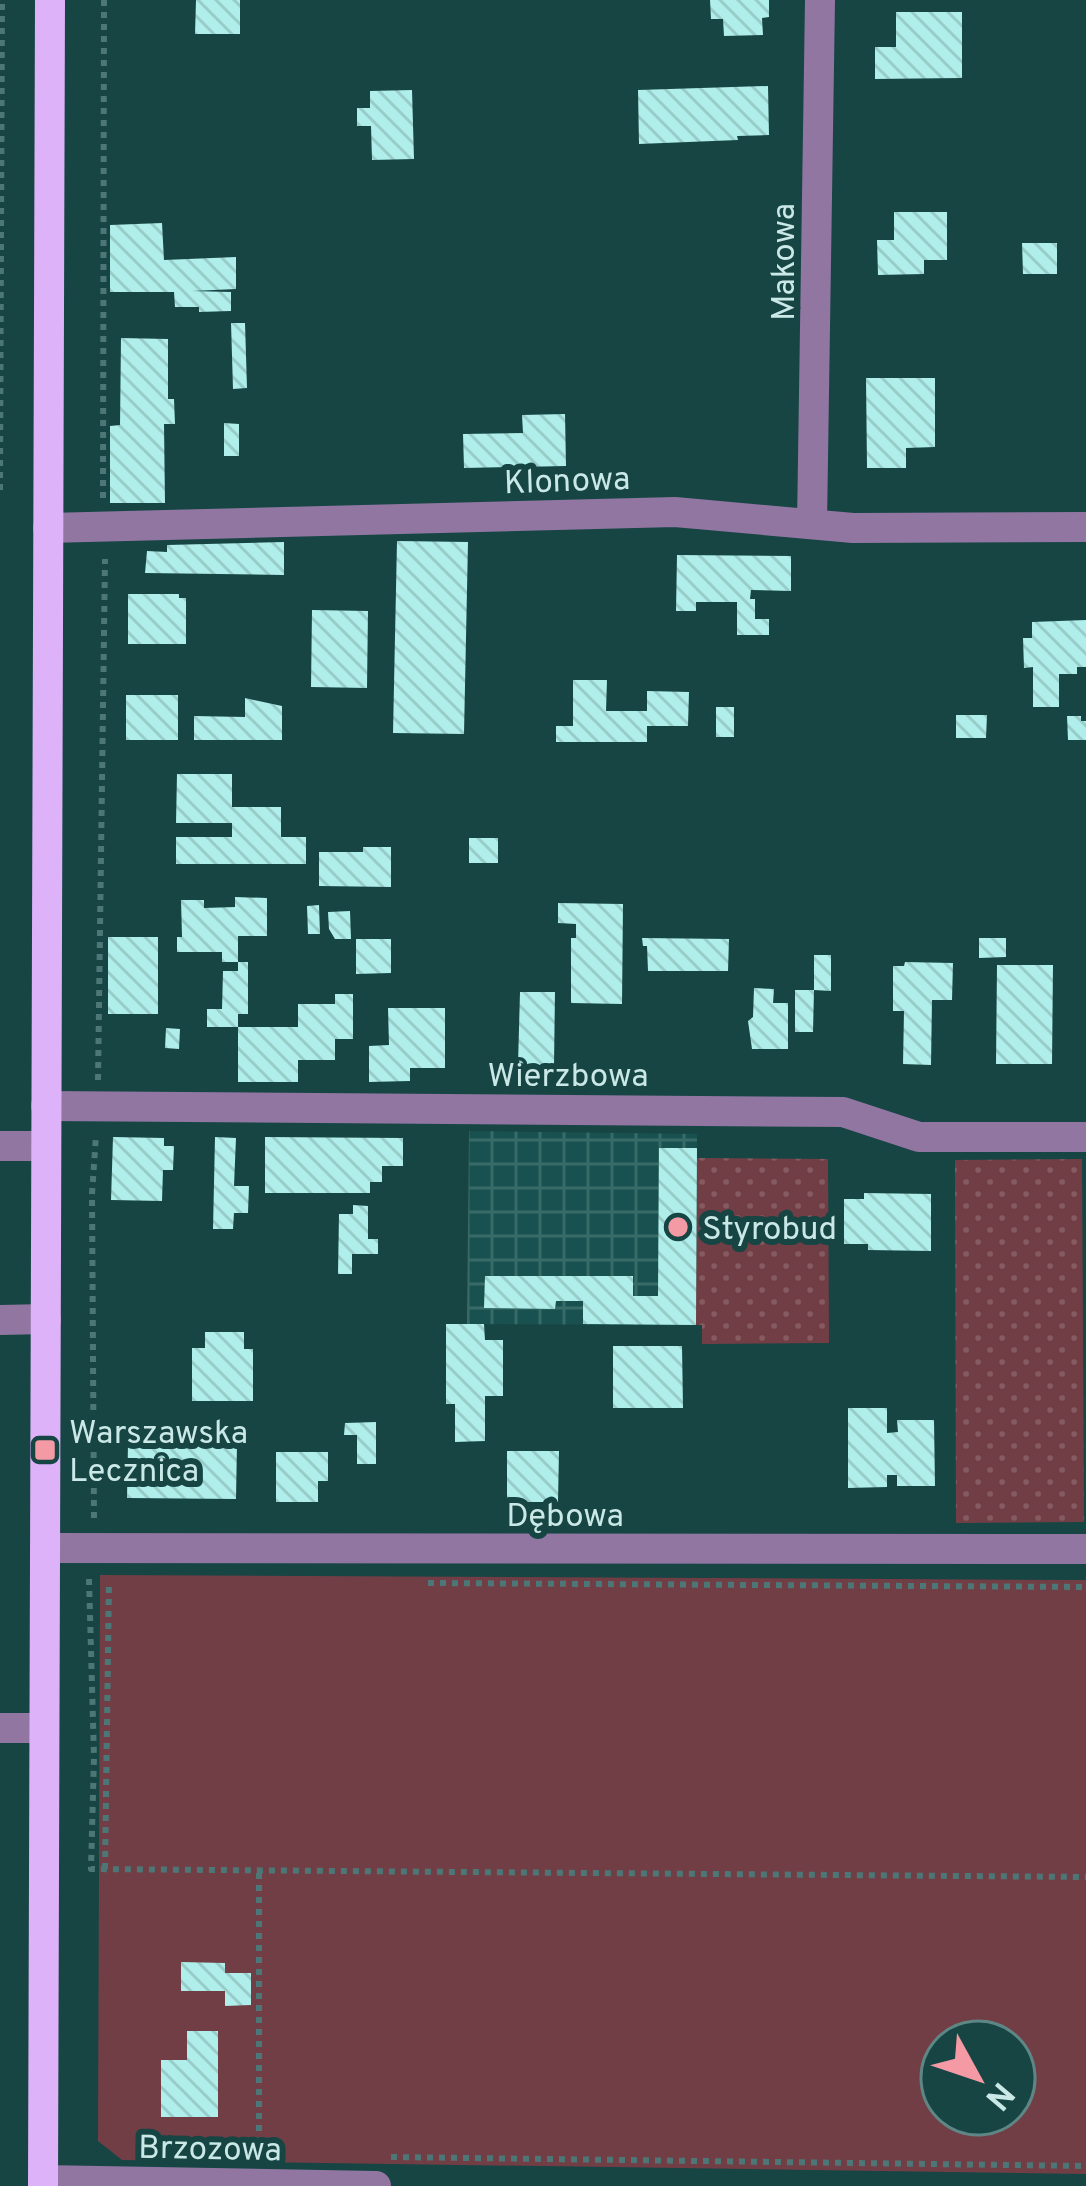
<svg xmlns="http://www.w3.org/2000/svg" width="1086" height="2186" viewBox="0 0 1086 2186" font-family="Overpass,sans-serif">
<defs>
<pattern id="industrial-grid" width="8" height="8" patternUnits="userSpaceOnUse" patternTransform="scale(3)"><rect width="8" height="8" fill="#18514f"/><path d="M0 4h8M4 0v8" fill="none" stroke="#386a68"/></pattern>
<pattern id="grass-dots" width="8" height="8" patternUnits="userSpaceOnUse" patternTransform="scale(3)"><rect width="8" height="8" fill="#723e45"/><path d="M2 2h.1M6 6h.1" fill="none" stroke="#855a60" stroke-width="1.8" stroke-linecap="round"/></pattern>
<pattern id="building-back-hatch" width="6" height="6" patternUnits="userSpaceOnUse" patternTransform="scale(3)"><rect width="6" height="6" fill="#afeeea"/><path d="M-1 5l2 2M0 0l6 6M5-1l2 2" fill="none" stroke="#98ccc9"/></pattern>
</defs>
<rect width="100%" height="100%" fill="#164544"/>
<path fill="url(#industrial-grid)" d="M469,1131L697,1134L696,1325L467,1324Z"/>
<path fill="url(#grass-dots)" d="M697,1158L828,1159L829,1343L702,1344V1325H696Z
M1082,1159L1084,1522L956,1523L955,1160Z"/>
<path fill="#723e45" fill-rule="evenodd" d="M100,1575L1086,1580V2174L122,2160L98,2141ZM942,2042H1014V2114H942Z"/>
<path fill="url(#building-back-hatch)" d="M196,0H240V34H195Z
M710,0H769V17L762,18L763,35L724,36L723,19H711Z
M896,12H962V78L875,79V47H896Z
M768,86L769,135L737,136L738,140L639,144L638,90Z
M412,90L414,159L372,160L371,126H357V108H370V91Z
M894,212H947V260H924V274L878,275L877,240H894Z
M162,223L164,260L236,257V289L192,291L231,292V311L199,312V307H175L174,292H110V225Z
M1022,243H1057V274H1023Z
M231,323H245L247,388L233,389Z
M121,338L168,339V399H174L175,424H164L165,503H110V426L120,425Z
M866,378H935V447L906,448V468H867Z
M565,414L566,466L464,468L463,434L523,433L522,415Z
M224,423L239,424V456H224Z
M397,541L468,542L464,734L393,733Z
M284,542V575L145,573L147,551L167,552V545Z
M677,555L791,556V591L751,590L750,599H755V619H769V635H737V602H696V611H676Z
M128,594H179V598H186V644H128Z
M312,610L368,611L367,688L311,687Z
M1086,620V667H1077V674H1059V707H1033V667L1024,668L1023,638H1032V622Z
M573,680H607L606,711H647V691L689,692L688,726H647V742H556V726H573Z
M126,695H178V740H126Z
M245,698L282,706V740H194V716L245,717Z
M716,707H734V737H716Z
M956,715H987L986,738H956Z
M1067,716H1081V721H1086V740H1068Z
M177,774H232V807H281V837H306V864H176V837H232V823H176Z
M469,838H498V863H469Z
M363,847H391V887L319,886V852H363Z
M235,897L267,898V936H238V962H248V1014H238V1027H207V1009H222L223,971H238V962H222V952H177V937H182L181,900H204V908L235,907Z
M558,903L623,904L622,1004L571,1003V938H576V924L558,923Z
M319,905L320,934H308L307,906Z
M350,911L351,939H335L329,929L328,912Z
M108,937H158V1014H108Z
M642,938L729,939L728,971H648L647,946H643Z
M979,938H1006V957L979,958Z
M356,939H391V973L356,974Z
M814,955H831V991L814,990Z
M905,962L953,963L952,1000H932L931,1065L903,1064L904,1011H893V966H904Z
M997,965H1053L1052,1064H996Z
M754,988L774,989L773,1003H788V1049H752L748,1021L753,1017Z
M795,990H814L813,1032H795Z
M520,992H555L554,1065H518Z
M335,994H353V1039H335V1060H298V1082H238V1027H298V1004H335Z
M388,1008H445V1068H410V1081L369,1082V1046L389,1045Z
M166,1028L180,1029L179,1049L165,1048Z
M113,1137L164,1138V1146H174L173,1170H163L162,1201L111,1200Z
M215,1137L236,1138L234,1186H249L248,1213H234L233,1229H213Z
M265,1137L403,1138V1166H382V1182H370V1193H265Z
M659,1148H697L696,1325L583,1324V1301H556L555,1309L484,1308L485,1276H633V1296H658Z
M864,1193L931,1194V1251L868,1250V1244H844V1199H864Z
M353,1205L368,1206V1239H378V1254H352V1274H338L339,1214H353Z
M446,1324H484L485,1340H503V1396H485V1441L455,1442V1404H446Z
M205,1332H244V1349H253V1401H192V1348H205Z
M613,1346H682L683,1408H613Z
M848,1408H887V1433L898,1432L897,1420H934L935,1486H897V1475H887V1487L848,1488Z
M376,1422V1464H357V1435H344L345,1423Z
M128,1443L237,1444L236,1499L127,1498Z
M507,1451H559L558,1502H507Z
M276,1452H328V1481H318V1502H276Z
M181,1962L225,1963V1973H251V2005L225,2006V1991H181Z
M187,2031H218V2117H161V2060H187Z"/>
<g fill="none" stroke-linecap="round" stroke-linejoin="round">
<path stroke="#4d7776" stroke-width="6" stroke-dasharray="6 6" stroke-linecap="butt" d="M0,490L2,0
M103,498L104,0
M98,1080L105,559
M94,1518L92,1194L96,1135
M89,1579L94,1757L91,1869L1086,1877
M428,1583L1086,1587
M105,1869L109,1581
M259,2155V1870
M391,2157L1086,2166"/>
<path stroke="#9076a1" stroke-width="30" d="M812,524L820,0
M48,528L675,512L853,528L1086,527
M46,1106L843,1112L919,1137H1086
M0,1146H46
M0,1320L46,1319
M45,1548L1086,1549
M0,1728H44
M43,2180L376,2186"/>
<path stroke="#ddb2f8" stroke-width="30" d="M43,2186L50,0"/>
</g>
<g fill="#f49aa5" stroke="#164544" stroke-width="4.5">
<circle cx="678" cy="1227" r="12"/>
<rect x="33" y="1438" width="24" height="24" rx="6"/>
</g>
<g text-anchor="middle" stroke-width="12" stroke-linejoin="round" paint-order="stroke">
<g font-size="33" fill="#cae8e6" stroke="#164544">
<text transform="translate(782 262) rotate(-90)" y="12">Makowa</text>
<text transform="translate(567 479) rotate(-2)" y="12">Klonowa</text>
<text x="568" y="1086">Wierzbowa</text>
<text x="565" y="1526">Dębowa</text>
<text transform="translate(210 2147) rotate(1)" y="12">Brzozowa</text>
</g>
<g font-size="33" fill="#cae8e6" stroke="#164544" text-anchor="start">
<text x="702" y="1239">Styrobud</text>
<text x="69" y="1443">Warszawska<tspan x="69" dy="38">Lecznica</tspan></text>
</g>
</g>
<g transform="translate(978 2078) rotate(130)"><circle r="57" fill="#164544" stroke="#5e8685" stroke-width="3"/>
<path d="M0-9L21 45L0 30L-21 45Z" fill="#f49aa5"/>
<text y="-18" font-size="33" font-weight="bold" text-anchor="middle" fill="#cae8e6">N</text>
</g>
</svg>
